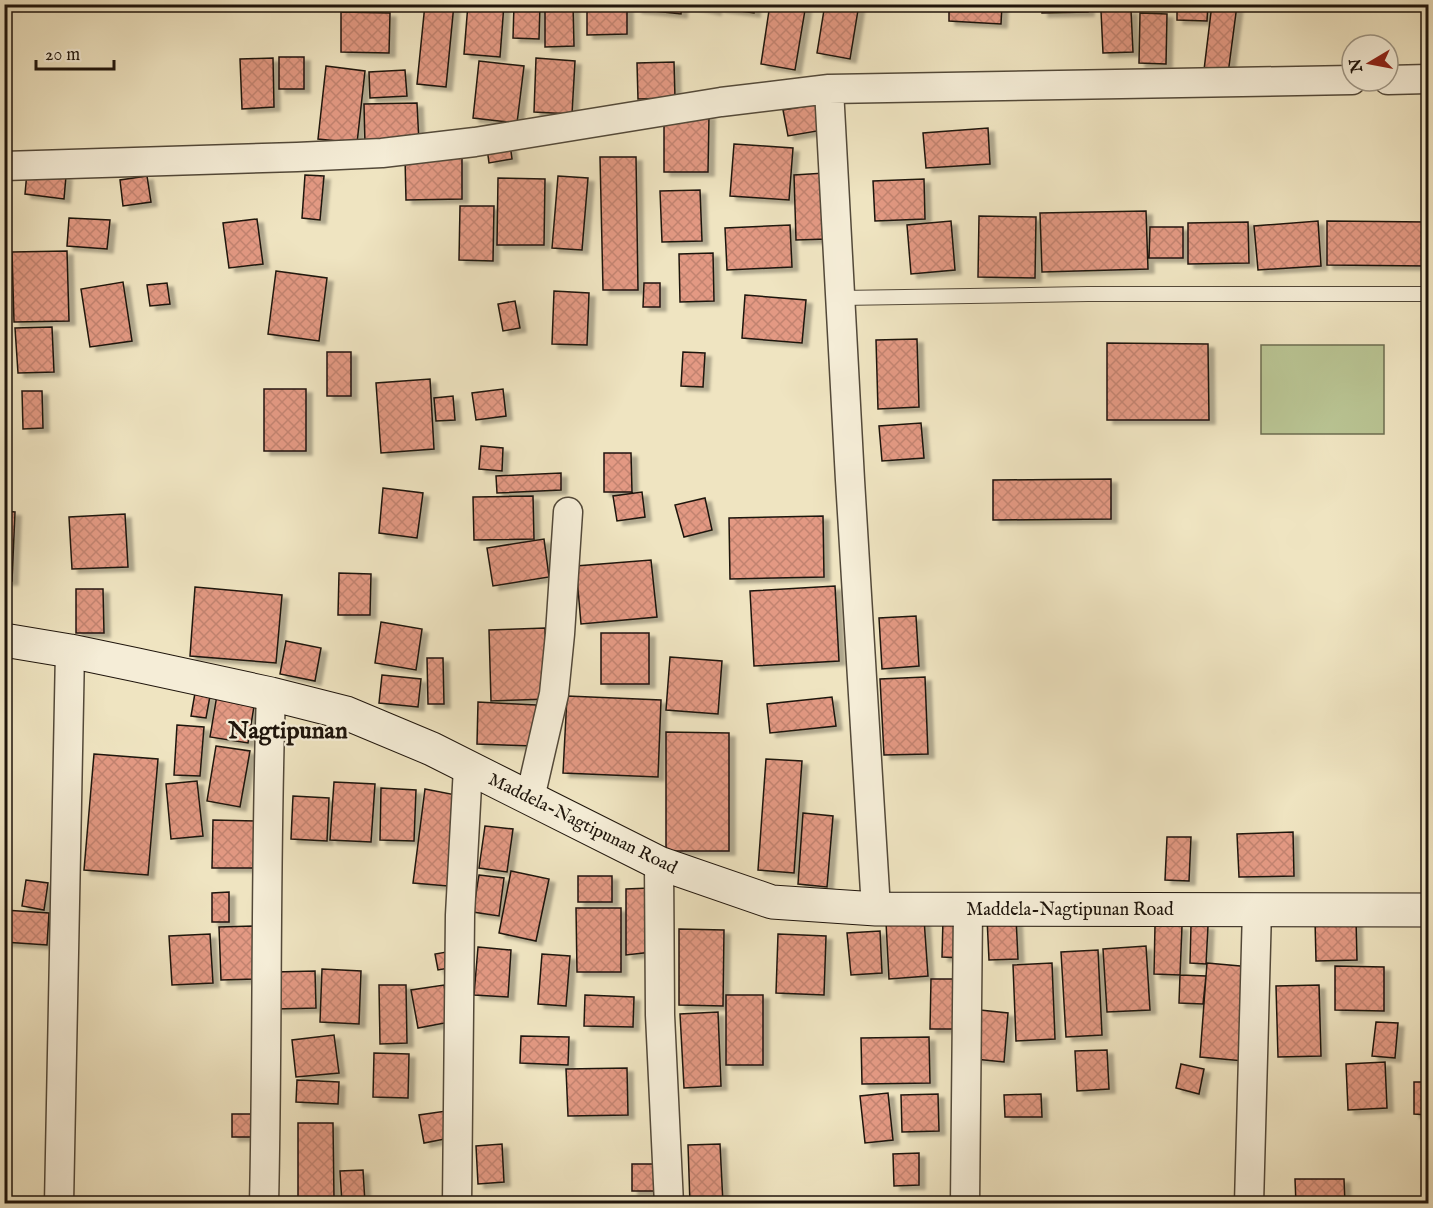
<svg xmlns="http://www.w3.org/2000/svg" width="1433" height="1208" viewBox="0 0 1433 1208" font-family="'IM FELL English',serif">
<defs>
<pattern id="building-cross-hatch" width="8" height="8" patternUnits="userSpaceOnUse" patternTransform="scale(1.5)"><rect width="8" height="8" fill="#e39983"/><path d="M0 0l8 8M0 8l8-8" fill="none" stroke="#c28370"/></pattern>
<filter id="shadow"><feDropShadow dx="6" dy="4" stdDeviation="1.5" flood-color="#0004"/></filter>
</defs>
<rect width="100%" height="100%" fill="#efe4c1"/>
<filter id="stains"><feTurbulence type="fractalNoise" baseFrequency=".00333" numOctaves="4"/><feColorMatrix values="0 0 0 0 .2 0 0 0 0 .09 0 0 0 0 .02 0 0 0 .5 -.17"/></filter>
<radialGradient id="worn" r=".72"><stop offset=".6" stop-color="#630" stop-opacity="0"/><stop offset="1" stop-color="#630" stop-opacity=".3"/></radialGradient>
<path fill="#b9c493" stroke="#6c6c50" stroke-width="1.5" d="M1261,345H1384V434H1261Z"/>
<path fill="url(#building-cross-hatch)" stroke="#1f150c" stroke-width="1.5" filter="url(#shadow)" d="M425,4H454L446,87L417,84Z
M468,4H504L500,57L464,54Z
M514,4H540L539,39L513,38Z
M545,4H573L574,46L545,47Z
M587,4H627V34L587,35Z
M637,4H682L681,14L636,9Z
M683,4H717L715,11Z
M719,4H755L754,13L719,8Z
M770,4H806L795,70L761,64Z
M825,4H859L850,59L817,53Z
M949,4H1002L1001,24L949,21Z
M1042,4H1088V12L1042,13Z
M1177,4H1208L1207,21L1177,20Z
M1212,4L1237,5L1228,74L1204,70Z
M1131,10L1133,52L1103,53L1101,11Z
M341,12L390,13L389,53L341,52Z
M1140,13L1167,14L1166,64L1139,63Z
M279,57H304V89H279Z
M273,58L274,107L242,109L240,59Z
M536,58L575,61L572,114L534,112Z
M479,61L524,66L517,123L473,118Z
M674,62L675,98L638,99L637,63Z
M326,66L365,71L357,143L318,139Z
M405,70L407,96L370,98L369,72Z
M417,103L419,143L365,145L364,104Z
M818,104L823,130L788,136L783,110Z
M664,115H709L708,172H664Z
M988,128L990,164L926,168L923,133Z
M510,144L512,159L489,163L487,148Z
M734,144L793,148L789,200L730,196Z
M600,157H636L638,290H603Z
M405,158H462V199L406,200Z
M27,172L66,176L64,199L25,194Z
M825,173L827,239L796,240L794,175Z
M305,175L324,176L320,220L302,218Z
M147,176L151,202L123,206L120,180Z
M558,176L588,178L582,250L552,248Z
M498,178L545,179L544,245H497Z
M924,179L925,219L875,221L873,181Z
M700,190L702,241L662,242L660,191Z
M460,206H494L493,261L459,260Z
M1146,211L1148,269L1042,272L1040,213Z
M979,216L1036,217L1035,278L978,277Z
M69,218L110,220L107,249L67,246Z
M257,219L263,264L229,268L223,223Z
M951,221L955,270L911,274L907,225Z
M1318,221L1321,266L1258,270L1254,226Z
M1327,221L1428,222V266L1327,265Z
M1248,222L1249,263L1188,264V223Z
M790,225L792,267L727,270L725,228Z
M1150,227H1183V258H1149Z
M67,251L69,321L14,322L12,252Z
M713,253L714,301L680,302L679,254Z
M276,271L327,278L319,341L268,334Z
M123,282L132,341L90,347L81,289Z
M167,283L170,304L150,306L147,285Z
M644,283H660V307H643Z
M554,291L589,293L587,345L552,344Z
M745,295L806,300L802,343L742,338Z
M515,301L520,328L503,331L498,304Z
M52,327L54,372L18,373L15,328Z
M917,339L919,407L878,409L876,340Z
M1107,343L1208,344L1209,420H1107Z
M327,352H351V396H327Z
M683,352L705,353L703,387L681,386Z
M430,379L434,449L381,453L376,383Z
M264,389H306V451H264Z
M503,389L506,416L476,420L472,393Z
M22,391H42L43,428L23,429Z
M453,396L455,420L436,421L434,398Z
M921,423L924,458L882,461L879,426Z
M481,446L503,448L502,471L479,469Z
M604,453H631L632,492H604Z
M561,473V490L497,493L496,476Z
M1111,479V519L993,520V480Z
M383,488L423,493L417,538L379,533Z
M642,492L645,517L617,521L613,496Z
M533,496L534,539L474,540L473,497Z
M705,498L712,530L684,537L675,505Z
M4,511L15,512L12,581H4Z
M125,514L128,567L72,569L69,517Z
M823,516L824,577L730,579L729,518Z
M544,539L549,577L493,586L487,548Z
M651,560L657,617L581,624L576,566Z
M339,573L371,574L370,615H338Z
M835,586L839,661L754,666L750,591Z
M195,587L282,595L276,663L190,656Z
M76,589H103L104,633H76Z
M916,616L919,666L882,669L879,618Z
M381,622L422,629L416,670L375,663Z
M545,628L547,699L491,701L489,630Z
M601,633H649V684H601Z
M286,641L321,648L315,681L280,674Z
M670,657L722,661L718,714L666,710Z
M427,658H443L444,704H428Z
M382,675L421,679L418,707L379,703Z
M925,677L928,754L884,755L880,679Z
M195,693L210,696L206,718L191,716Z
M217,695L255,700L248,743L210,737Z
M567,696L661,700L658,777L563,773Z
M832,697L836,726L770,733L767,704Z
M478,702L536,705L534,746L477,744Z
M177,725L204,727L200,776L174,775Z
M666,732L729,733V851H666Z
M216,746L250,751L240,807L207,801Z
M94,754L158,759L148,875L84,870Z
M766,759L802,761L794,873L758,870Z
M197,781L203,836L171,839L166,784Z
M334,782L375,784L371,842L330,840Z
M381,788L416,790L414,841L380,840Z
M425,789L456,795L448,886L413,883Z
M293,796L329,798L327,841L291,839Z
M803,813L833,816L827,887L798,884Z
M213,820L259,821L258,868H212Z
M485,826L513,829L507,872L479,868Z
M1293,832L1294,876L1239,877L1237,834Z
M1167,837H1191L1189,881L1165,880Z
M511,871L549,879L536,941L499,933Z
M479,875L504,878L499,916L473,912Z
M578,876H612V902H578Z
M26,880L48,883L44,910L22,906Z
M650,888L652,952L626,955V889Z
M229,892V922H212V893Z
M576,908H621V972H577Z
M4,910L49,913L47,945L4,942Z
M1016,917L1018,959L989,960L987,918Z
M924,919L928,976L889,979L886,922Z
M943,919H964L963,958L942,957Z
M1356,919L1357,960L1316,961L1315,920Z
M1155,925L1182,926L1180,975L1154,974Z
M1191,925L1208,926L1206,964L1190,963Z
M253,926L255,979L221,980L219,927Z
M679,929L724,930L723,1006L679,1005Z
M880,931L882,973L851,975L847,933Z
M210,934L213,983L172,985L169,936Z
M778,934L826,936L824,995L776,993Z
M1146,946L1150,1010L1107,1012L1103,949Z
M478,947L511,950L508,997L474,995Z
M1098,950L1102,1035L1066,1037L1061,952Z
M452,951L455,967L438,970L435,954Z
M542,954L570,956L566,1006L538,1004Z
M1052,963L1055,1039L1016,1041L1013,965Z
M1207,963L1251,967L1244,1061L1200,1057Z
M1335,966L1384,967V1011L1335,1010Z
M322,969L361,971L359,1024L320,1022Z
M315,971L316,1008L276,1009L275,972Z
M1180,975L1206,976L1203,1004L1179,1003Z
M931,979H964L963,1029H930Z
M379,985H406L407,1043L380,1044Z
M444,985L450,1022L418,1028L411,990Z
M1319,985L1321,1056L1278,1057L1276,986Z
M585,995L634,997L633,1027L584,1026Z
M726,995H763V1065H726Z
M980,1010L1008,1013L1004,1062L975,1059Z
M718,1012L721,1086L684,1088L680,1014Z
M1376,1022L1398,1023L1395,1058L1372,1056Z
M334,1035L339,1073L296,1077L292,1040Z
M521,1036L569,1037L568,1065L520,1063Z
M929,1037L930,1083L862,1084L861,1038Z
M1107,1050L1109,1089L1077,1091L1075,1051Z
M374,1053L409,1054L408,1098L373,1097Z
M1385,1062L1387,1108L1348,1110L1346,1064Z
M1181,1064L1204,1069L1199,1094L1176,1088Z
M627,1068L628,1115L568,1116L566,1069Z
M297,1080L339,1082L338,1104L296,1102Z
M1414,1082H1428V1115L1414,1114Z
M888,1093L893,1140L865,1143L860,1096Z
M938,1094L939,1131L902,1132L901,1095Z
M1041,1094L1042,1117H1005L1004,1095Z
M446,1111L450,1138L424,1143L419,1115Z
M232,1114H258L259,1137H232Z
M298,1123H333L334,1199L298,1200Z
M502,1144L504,1182L478,1184L476,1146Z
M720,1144L723,1204H690L688,1145Z
M919,1153V1185L894,1186L893,1154Z
M632,1164H657V1191H632Z
M363,1170L365,1203L342,1204L340,1171Z
M1295,1179H1344L1345,1204H1296Z
M904,1199H954V1204H903Z"/>
<g fill="none" stroke-linecap="round" stroke-linejoin="round">
<defs>
<path id="service" d="M840,298L1088,294H1428"/>
<path id="minor" d="M1388,80L1428,79
M829,89L850,480L876,909
M4,166L297,157L382,153L475,142L721,102L829,89L1352,80
M530,798L554,694L560,634L568,512
M659,863L660,1015L669,1204
M59,1204L70,651
M264,1204C268,1034 265,864 271,694
M457,1204L460,915L468,767
M965,1204L968,909
M1249,1204L1257,909"/>
<path id="secondary" d="M4,640L70,651L137,665L271,694L346,713L432,749L659,863L772,902L876,909L1428,910"/>
</defs>
<use href="#service" stroke="#534939" stroke-width="16"/>
<use href="#minor" stroke="#534939" stroke-width="31"/>
<use href="#secondary" stroke="#1f150c" stroke-width="35"/>
<use href="#service" stroke="#f5edd7" stroke-width="14"/>
<use href="#minor" stroke="#f5edd7" stroke-width="28"/>
<use href="#secondary" stroke="#f5edd7" stroke-width="33"/>
</g>
<g text-anchor="middle" stroke-width="4.5" stroke-linejoin="round" paint-order="stroke">
<g font-size="18" fill="#1f150c" stroke="#f5edd7">
<text transform="translate(583 823) rotate(26)" y="6">Maddela-Nagtipunan Road</text>
<text x="1070" y="915">Maddela-Nagtipunan Road</text>
</g>
<g font-size="24" font-weight="bold" fill="#1f150c" stroke="#f5edd7">
<text x="288" y="738">Nagtipunan</text>
</g>
</g>
<rect width="1433" height="1208" fill="none" stroke="#efe4c1" stroke-width="24"/>
<rect x="6" y="6" width="1421" height="1196" fill="none" stroke="#1f150c" stroke-width="3"/>
<rect x="12" y="12" width="1409" height="1184" fill="none" stroke="#1f150c" stroke-width="1.5"/>
<g transform="translate(1370 63) rotate(260)"><circle r="28" fill="#f5edd7" stroke="#9f9786" stroke-width="1.5"/>
<path d="M0-4.5L10 22L0 15L-10 22Z" fill="#8f2418"/>
<text y="-9" font-size="16" font-weight="bold" text-anchor="middle" fill="#1f150c">N</text>
</g>
<path d="M36 60v9h78v-9" fill="none" stroke="#1f150c" stroke-width="3"/>
<text x="45" y="60" font-size="18" fill="#1f150c" stroke="#f5edd7" stroke-width="4.5" paint-order="stroke">20 m</text>
<rect width="100%" height="100%" filter="url(#stains)"/>
<rect width="100%" height="100%" fill="url(#worn)"/>
</svg>
